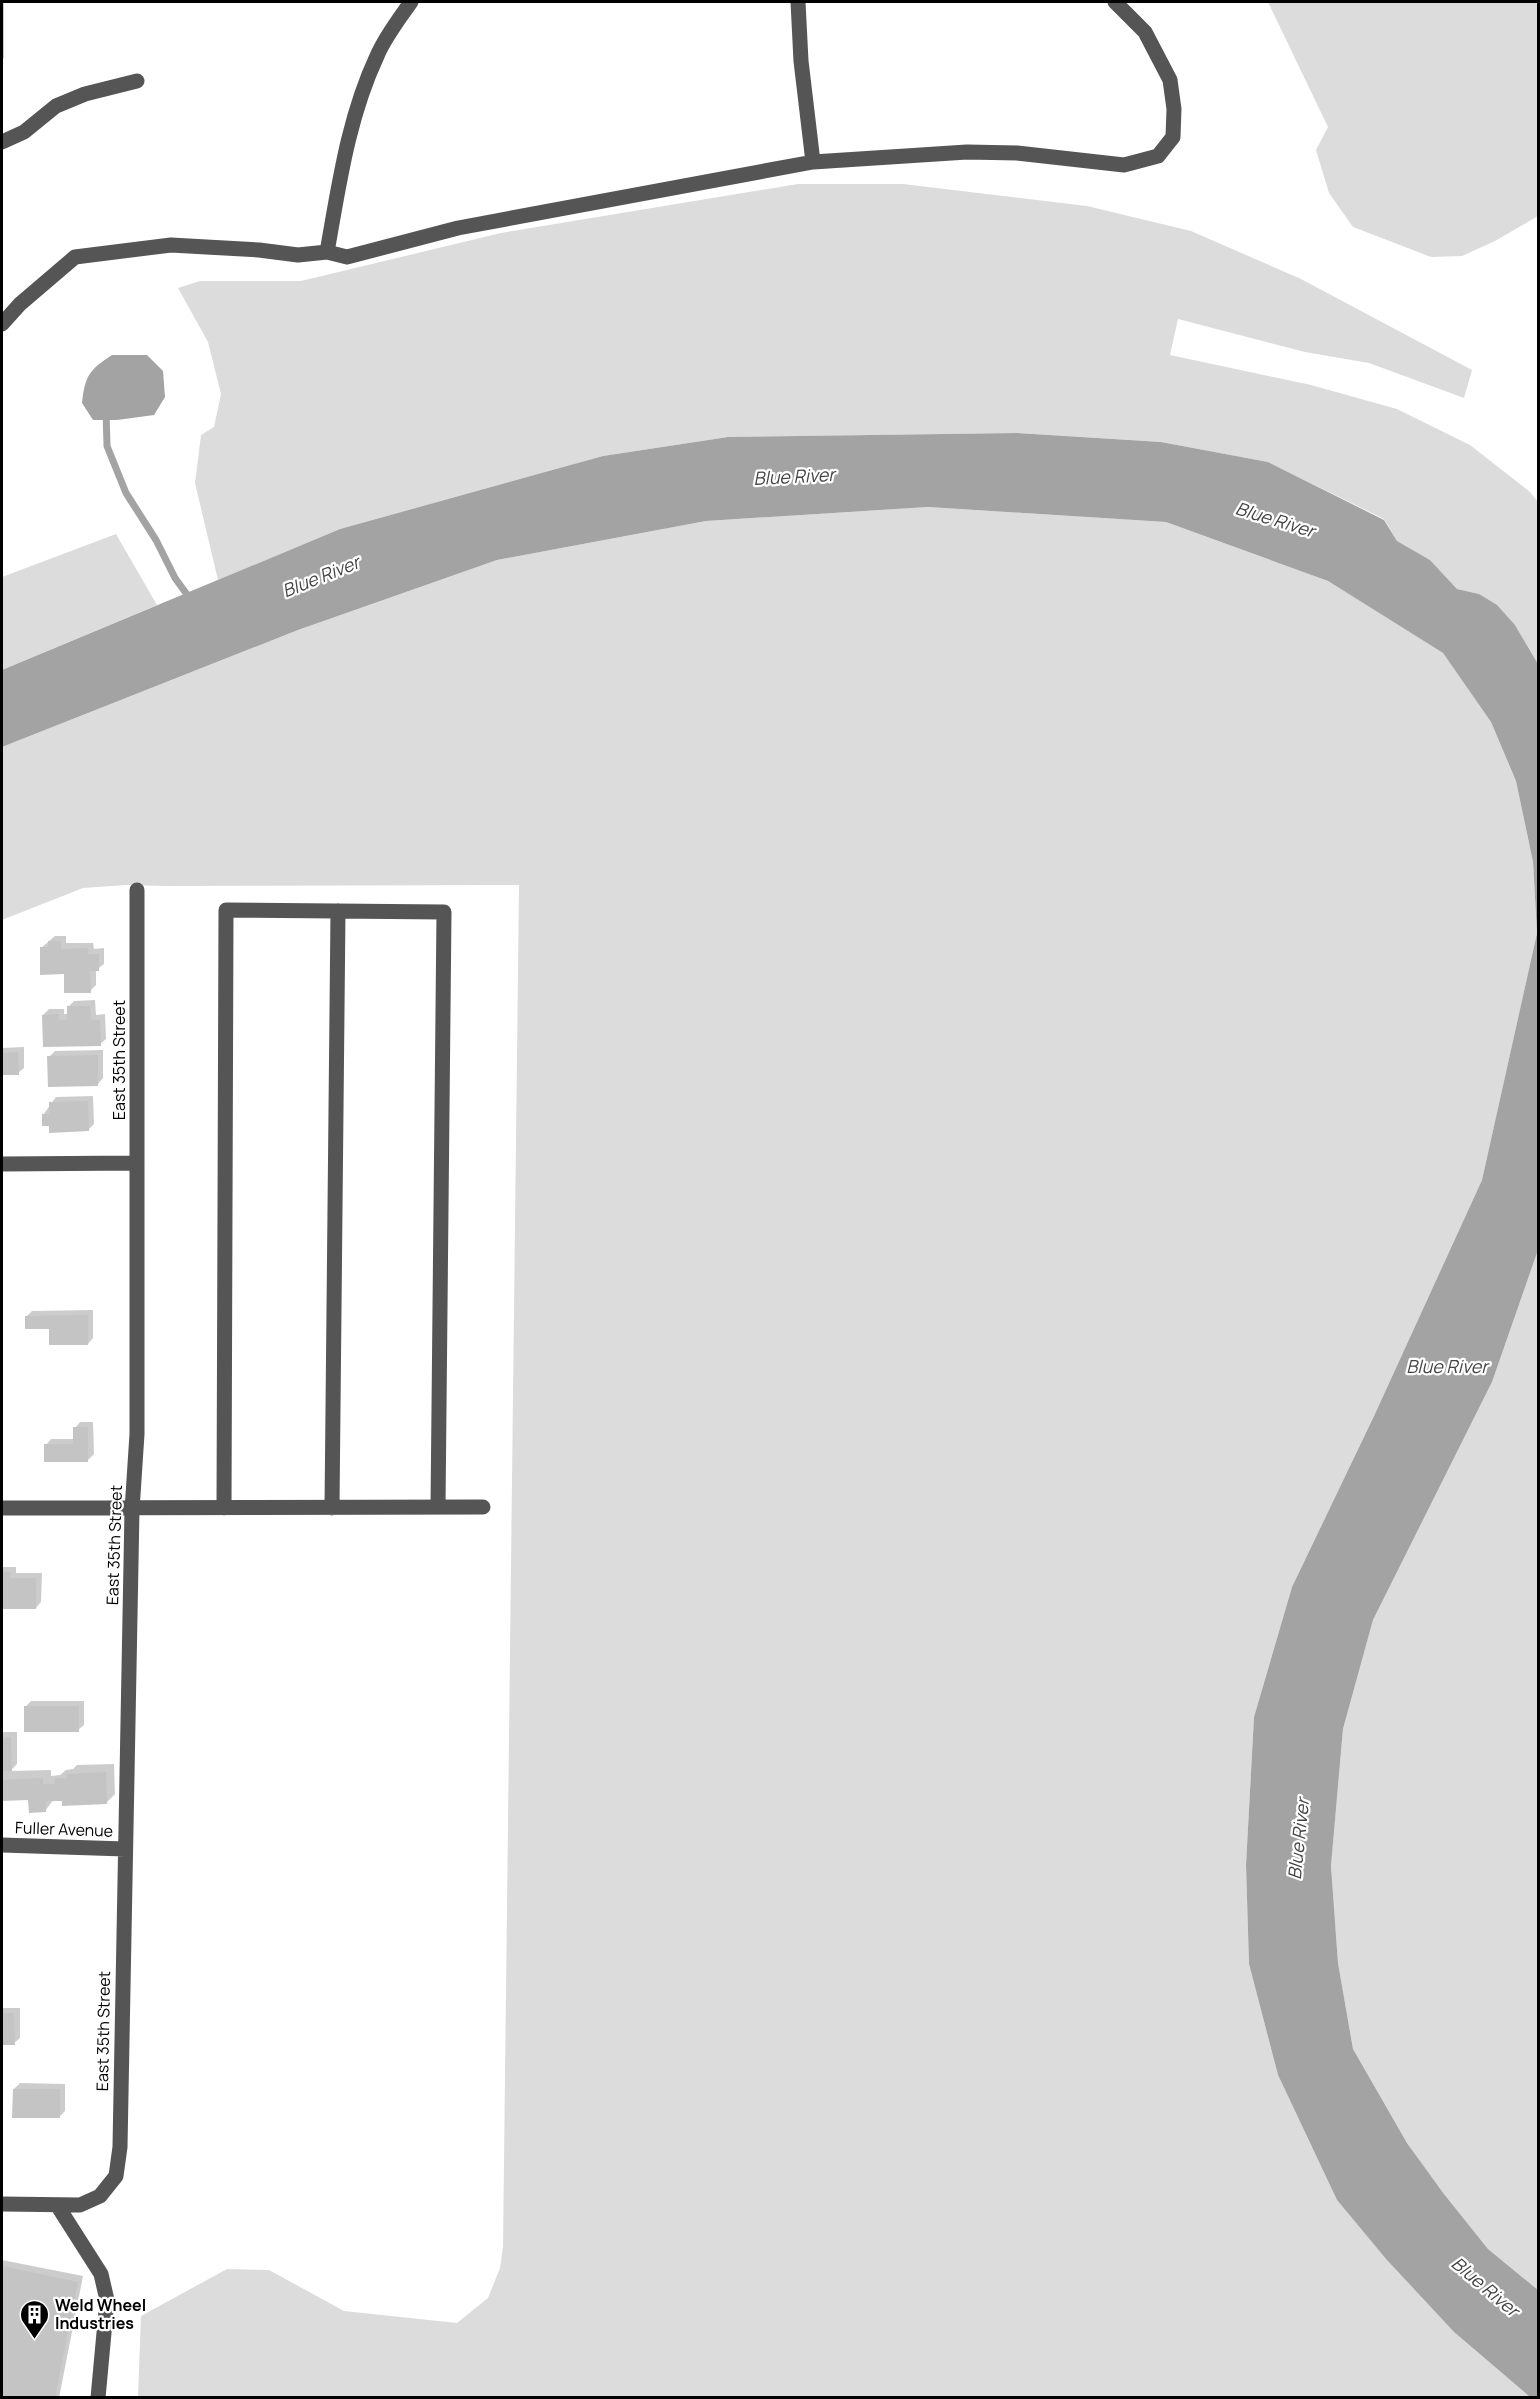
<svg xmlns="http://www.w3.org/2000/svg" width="1540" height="2399" viewBox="0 0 1540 2399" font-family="Manrope,sans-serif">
<rect width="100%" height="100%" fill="#fff"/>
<path fill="#dcdcdc" d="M1268,2H1538V216L1495,241L1462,256L1431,257L1353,227L1329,193L1316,150L1328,127Z
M798,184H903L1087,206L1191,231L1301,279L1472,370L1464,398L1369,363L1305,352L1178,319L1170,355L1311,385L1397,409L1470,445L1530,492L1538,502V664L1515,625L1479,594L1457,589L1430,560L1397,541L1384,519L1268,462L1161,442L1017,433L728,437L603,456L340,529L218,580L195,483L201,435L214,427L221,394L208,342L178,288L200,281H301L501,233Z
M928,507L1166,522L1328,581L1443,653L1491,722L1516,781L1533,862L1537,933L1482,1180L1374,1416L1292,1587L1254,1717L1246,1865L1249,1964L1278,2075L1337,2200L1386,2259L1454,2332L1530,2397H138L141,2316L227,2269L269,2270L344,2311L457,2323L488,2298L500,2268L503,2247L519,885L164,886L126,885L83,888L2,920V747L298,630L497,560L706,521Z
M116,534L157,605L2,670V577Z
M1538,1250V2290L1488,2249L1444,2194L1407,2143L1353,2049L1338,1963L1331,1866L1343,1729L1373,1620L1492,1382Z"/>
<path fill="#a3a3a3" d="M112,355H147L163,371L165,397L154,415L117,420H93L82,403C85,376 89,370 112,355Z
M1017,433L1161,442L1268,462L1384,520L1397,541L1430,560L1457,589L1479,594L1497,605L1515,625L1538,664V1250L1492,1382L1373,1620L1343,1729L1331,1866L1338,1963L1353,2049L1407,2143L1444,2194L1488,2249L1538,2290V2397H1530L1454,2332L1386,2259L1337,2200L1278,2075L1249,1964L1246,1865L1254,1717L1292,1587L1374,1416L1482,1180L1537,933L1533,862L1516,781L1491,722L1443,653L1328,581L1166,522L928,507L706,521L497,560L298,630L2,747V670L340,529L603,456L728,437Z"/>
<path fill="#0003" d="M2,2H4V58L2,60Z
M55,936H66V943H93L94,949L104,948V964L96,970V985L90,991L65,973L41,948Z
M95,1000L96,1015L105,1014L106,1039L100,1044L43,1015L49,1009H64V1014H68V1007L74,1001Z
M24,1047V1068L18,1073L2,1074V1048Z
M103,1050V1078L98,1084L49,1057L55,1051Z
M93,1096L94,1124L88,1130L50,1125L43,1115L56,1097Z
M93,1310V1338L88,1344L26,1317L32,1311Z
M80,1422H93L94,1454L88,1460L46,1445L51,1439H74L75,1428Z
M2,1567H16V1573H42L41,1602L36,1608L2,1607Z
M31,1701H84V1725L78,1730L25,1707Z
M2,1732H17V1764L10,1771L51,1770V1776L60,1775L66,1770L73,1769L77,1765L114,1764L115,1794L106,1803L54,1799L45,1811L30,1799H2Z
M2,2008H20V2038L14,2043L2,2044Z
M20,2083L65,2084V2111L59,2117L14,2089Z
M2,2260L83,2276L59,2398H2Z"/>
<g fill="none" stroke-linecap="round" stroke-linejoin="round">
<path stroke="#a3a3a3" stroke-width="7" d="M106,411L107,446L126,493L156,540L175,578L191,600"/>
</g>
<path fill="#c4c4c4" d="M48,941H61V949L88,948V954H99V971H90L91,993H64V974L40,975V947H48Z
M67,1006H90L91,1020H100L101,1046L43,1047L42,1015L59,1014V1020H67Z
M18,1052L19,1075H2V1053Z
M98,1055V1086L48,1087L47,1056Z
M88,1101L89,1131L49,1133V1126H42V1114H49V1102Z
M88,1315V1345H49V1329H25V1316Z
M73,1427H88V1462H44V1444H73Z
M2,1572H11L10,1578H36V1609H2Z
M24,1706H79V1732H24Z
M11,1737L12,1771H2V1738Z
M106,1772L107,1804L62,1806V1801H46V1812L29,1813L28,1800L2,1801V1780L43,1778V1784H55V1778H67L66,1774Z
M2,2013H14L15,2045H2Z
M13,2089H60V2118H12Z
M2,2266L78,2282L55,2398H2Z"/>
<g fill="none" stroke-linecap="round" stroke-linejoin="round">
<path stroke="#555" stroke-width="15" d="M2,142L24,132L56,106L85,94L137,81
M813,162L967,152L1017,153L1124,165L1158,156L1173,137L1174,109L1170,80L1145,32L1115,2
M327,252C339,185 348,118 377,56C385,37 399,19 411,2
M2,324L20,304L75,257L171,245L259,250L298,255L327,252L347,257L458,228L813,162L801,61L798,2
M2,1164L137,1163
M2,1508L483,1507
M224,1508L226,910L444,912L438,1507
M332,1508L338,911
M2,1845L125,1849
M2,2204L80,2205L100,2196L116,2176L120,2147L132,1510L137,1434V890
M57,2205L101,2274L107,2300L98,2398"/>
</g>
<defs>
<symbol id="building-pin" viewBox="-11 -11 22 30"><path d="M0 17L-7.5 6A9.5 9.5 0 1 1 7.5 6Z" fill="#000" stroke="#fff"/><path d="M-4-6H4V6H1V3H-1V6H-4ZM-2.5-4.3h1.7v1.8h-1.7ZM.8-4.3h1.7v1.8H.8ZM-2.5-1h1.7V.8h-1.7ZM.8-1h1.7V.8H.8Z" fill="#fff"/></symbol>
</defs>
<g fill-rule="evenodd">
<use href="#building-pin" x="18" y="2298" width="33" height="45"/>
</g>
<g text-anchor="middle" stroke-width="4.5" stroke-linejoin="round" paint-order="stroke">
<g font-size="16" fill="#000" stroke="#fff">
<text transform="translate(119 1060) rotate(-90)" y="6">East 35th Street</text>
<text transform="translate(114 1545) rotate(-88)" y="6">East 35th Street</text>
<text transform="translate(64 1829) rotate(2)" y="6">Fuller Avenue</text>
<text transform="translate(103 2031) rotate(-89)" y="6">East 35th Street</text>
</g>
<g font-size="16" font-weight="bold" fill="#000" stroke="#fff" text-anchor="start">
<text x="55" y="2311">Weld Wheel<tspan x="55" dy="18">Industries</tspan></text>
</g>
<g font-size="18" font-style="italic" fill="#444" stroke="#fff">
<text transform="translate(794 477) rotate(-3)" y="6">Blue River</text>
<text transform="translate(1275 520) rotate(17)" y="6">Blue River</text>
<text transform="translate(321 577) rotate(-22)" y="6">Blue River</text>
<text x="1447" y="1373">Blue River</text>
<text transform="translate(1299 1839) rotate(-84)" y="6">Blue River</text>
<text transform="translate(1485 2287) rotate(40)" y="6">Blue River</text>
</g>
</g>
<rect width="1540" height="2399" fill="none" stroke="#000000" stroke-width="6"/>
</svg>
